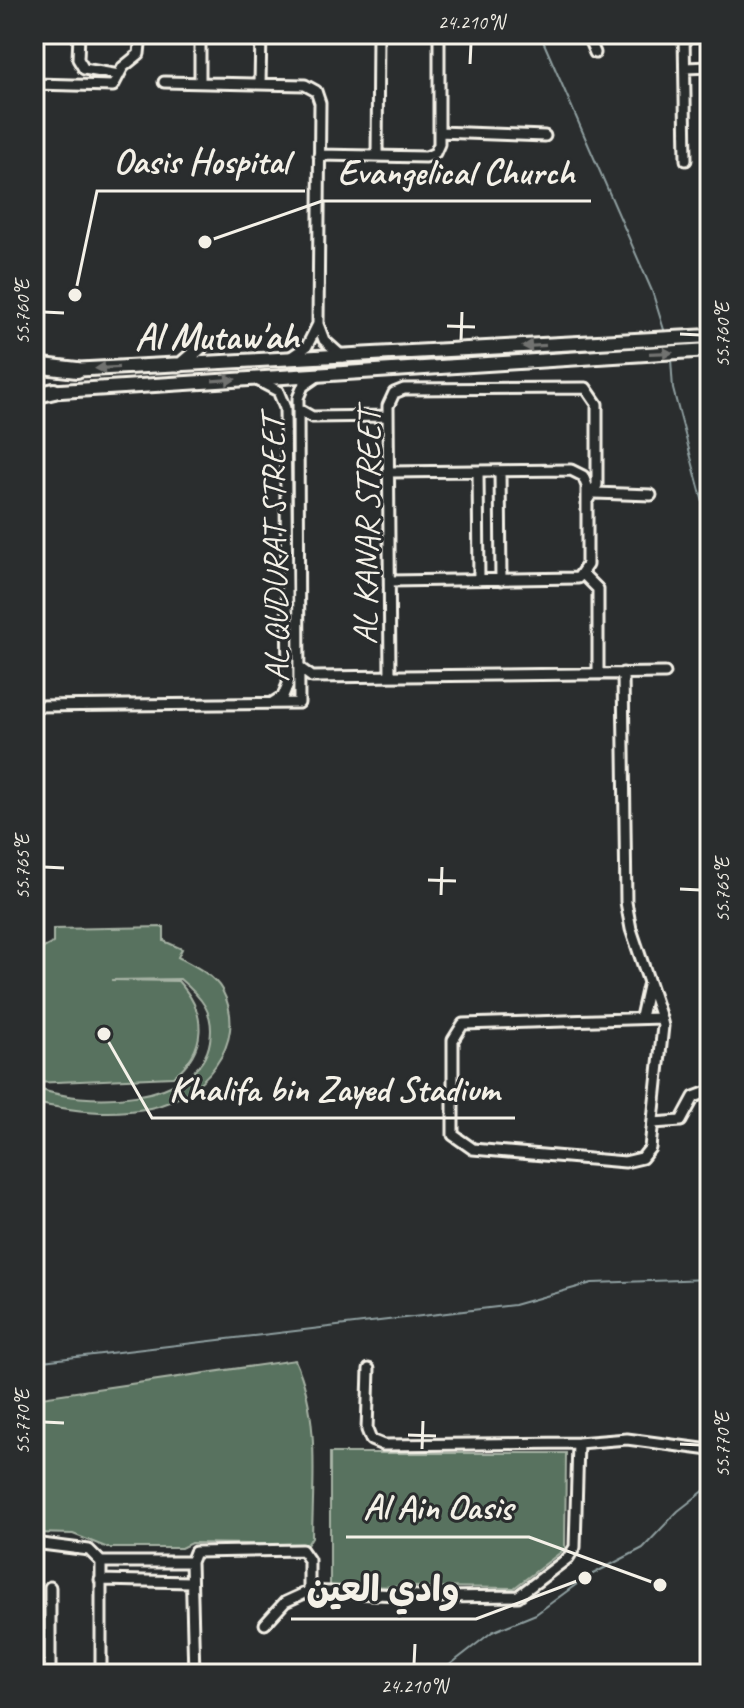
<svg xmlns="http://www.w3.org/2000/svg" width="744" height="1708" viewBox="0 0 744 1708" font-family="Caveat,'Playpen Sans Arabic',sans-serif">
<rect width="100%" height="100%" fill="#2a2d2e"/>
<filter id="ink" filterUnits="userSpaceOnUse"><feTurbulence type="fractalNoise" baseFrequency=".0125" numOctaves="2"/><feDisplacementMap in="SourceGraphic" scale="16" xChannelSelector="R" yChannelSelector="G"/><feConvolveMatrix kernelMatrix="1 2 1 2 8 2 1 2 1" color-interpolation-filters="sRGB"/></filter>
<g filter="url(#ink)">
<path fill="#59725f" stroke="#a6b2a4" stroke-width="2" d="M164,927V941L182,949L178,957C193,965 214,975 222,990C251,1044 200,1098 150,1108C110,1116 74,1111 34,1103V1087C81,1107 200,1106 210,1041C215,1012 201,997 180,979L111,980L178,981C208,1013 207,1050 173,1077L34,1083V953L53,943V929Z
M295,1360C320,1415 313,1478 312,1537L307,1545L191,1543L181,1548H108L73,1534L34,1533V1398Z
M330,1453H566L565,1549L514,1588L330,1586Z"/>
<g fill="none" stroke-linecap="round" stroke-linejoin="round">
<path stroke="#8f9fa0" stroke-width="2" d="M540,34L652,291L665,333
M671,359L673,389L710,529
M34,1362L514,1305L592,1283L710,1279
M438,1674L492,1632L536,1614L585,1578L643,1548L678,1511L710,1486"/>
<defs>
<path id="street" d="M79,34L78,59L84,69L119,75
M587,34L595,53
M684,34L686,160
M685,68L710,67
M164,82L305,85L316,91L320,103L318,324L324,340L343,357
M200,83V34
M34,84L113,86L123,67L139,54L141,34
M260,84L261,34
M439,132L545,136
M319,155L426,157L435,153L439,144V34
M377,155L378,34
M291,357L307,346L318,324
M257,380L278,391L285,408L288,684L283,696L272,703
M298,409L312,417L388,416
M478,471L479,580
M500,471L501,580
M389,472L571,470L583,476L587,486V565L578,578L390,581
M595,493L651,495
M583,574L598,589V674
M301,669L312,677L665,673
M623,673L626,902L631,929L661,1018L663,1026L650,1148L642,1158L625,1162L473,1149L453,1135V1040L463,1024L661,1018
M390,676L388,406L394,393L404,389L586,388L597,404V485L587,501
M34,706L299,703L298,398L303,386L319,375
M641,1017L648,986
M653,1123L681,1121L694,1097L710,1091
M369,1369L367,1430L371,1440L383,1445L578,1443L627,1439L710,1450
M34,1543L89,1550L101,1562
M100,1580L191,1582
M265,1624L285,1602L309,1591L442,1597L518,1596L568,1558L575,1547L578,1443
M50,1674V1587
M101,1674V1562H191
M194,1674L191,1562L195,1552L302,1550L309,1560V1591"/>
<path id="secondary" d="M180,365L201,347
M70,370L710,336
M45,392L710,350"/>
<path id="primary" d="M34,365L77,370
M34,396L54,391"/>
</defs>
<use href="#street" stroke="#f4f1e8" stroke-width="15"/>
<use href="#secondary" stroke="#f4f1e8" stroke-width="18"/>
<use href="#primary" stroke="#f4f1e8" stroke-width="20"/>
<use href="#street" stroke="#2a2d2e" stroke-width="9"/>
<use href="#secondary" stroke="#2a2d2e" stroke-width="12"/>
<use href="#primary" stroke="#2a2d2e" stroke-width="14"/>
</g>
<defs><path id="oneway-solid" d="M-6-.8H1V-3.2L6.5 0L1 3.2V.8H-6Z" transform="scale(2)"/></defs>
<g fill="#71726f">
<use href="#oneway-solid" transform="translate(534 346) rotate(177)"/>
<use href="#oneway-solid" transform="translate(661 353) rotate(-2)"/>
<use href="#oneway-solid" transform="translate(107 368) rotate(177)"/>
<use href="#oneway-solid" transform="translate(224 380) rotate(-4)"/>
</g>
</g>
<path fill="none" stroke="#f4f1e8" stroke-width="3" d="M470,64L471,44M44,312L64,313M447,326L475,327M680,334L700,335M461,340L462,312M44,867L64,868M428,880L456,881M680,889L700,890M441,895L442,867M44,1422L64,1423M408,1435L436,1436M680,1444L700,1445M422,1449L423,1421M414,1664L415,1644"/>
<g text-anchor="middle" stroke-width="6" stroke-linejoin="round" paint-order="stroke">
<g font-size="34" fill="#f4f1e8" stroke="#2a2d2e">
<text transform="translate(366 527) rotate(-89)" y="12">AL KANAR STREET</text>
<text transform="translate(274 549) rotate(-91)" y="12">AL QUDURAT STREET</text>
</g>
<g font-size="38" font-weight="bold" fill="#f4f1e8" stroke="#2a2d2e">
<text x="217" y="349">Al Mutaw'ah</text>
</g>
</g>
<path fill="none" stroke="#f4f1e8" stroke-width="3" d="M75 295L97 191H305M205 242L322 201H591M104 1034L152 1118H515M660 1585L529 1537H346M585 1578L476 1619H291"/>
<g fill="#f4f1e8" stroke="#2a2d2e" stroke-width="3">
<circle cx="75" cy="295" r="8"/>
<circle cx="205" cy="242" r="8"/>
<circle cx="104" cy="1034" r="8"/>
<circle cx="660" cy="1585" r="8"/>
<circle cx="585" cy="1578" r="8"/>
</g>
<g font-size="36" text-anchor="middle" font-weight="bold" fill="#f4f1e8" stroke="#2a2d2e" stroke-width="6" stroke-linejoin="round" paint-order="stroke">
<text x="201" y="173">Oasis Hospital</text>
<text x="456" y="184">Evangelical Church</text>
<text x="334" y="1101">Khalifa bin Zayed Stadium</text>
<text x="438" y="1519">Al Ain Oasis</text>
<text x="383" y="1601">وادي العين</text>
</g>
<rect width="744" height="1708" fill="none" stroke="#2a2d2e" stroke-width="88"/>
<rect x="44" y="44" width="656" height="1620" fill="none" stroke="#f4f1e8" stroke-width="3"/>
<g font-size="20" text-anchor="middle" fill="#f4f1e8">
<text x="471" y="29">24.210°N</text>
<text transform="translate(22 312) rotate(-90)" y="7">55.760°E</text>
<text transform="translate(722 335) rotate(-90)" y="7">55.760°E</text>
<text transform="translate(22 867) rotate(-90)" y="7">55.765°E</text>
<text transform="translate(722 890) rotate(-90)" y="7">55.765°E</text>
<text transform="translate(22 1422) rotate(-90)" y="7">55.770°E</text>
<text transform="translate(722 1445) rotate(-90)" y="7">55.770°E</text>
<text x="414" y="1693">24.210°N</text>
</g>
</svg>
